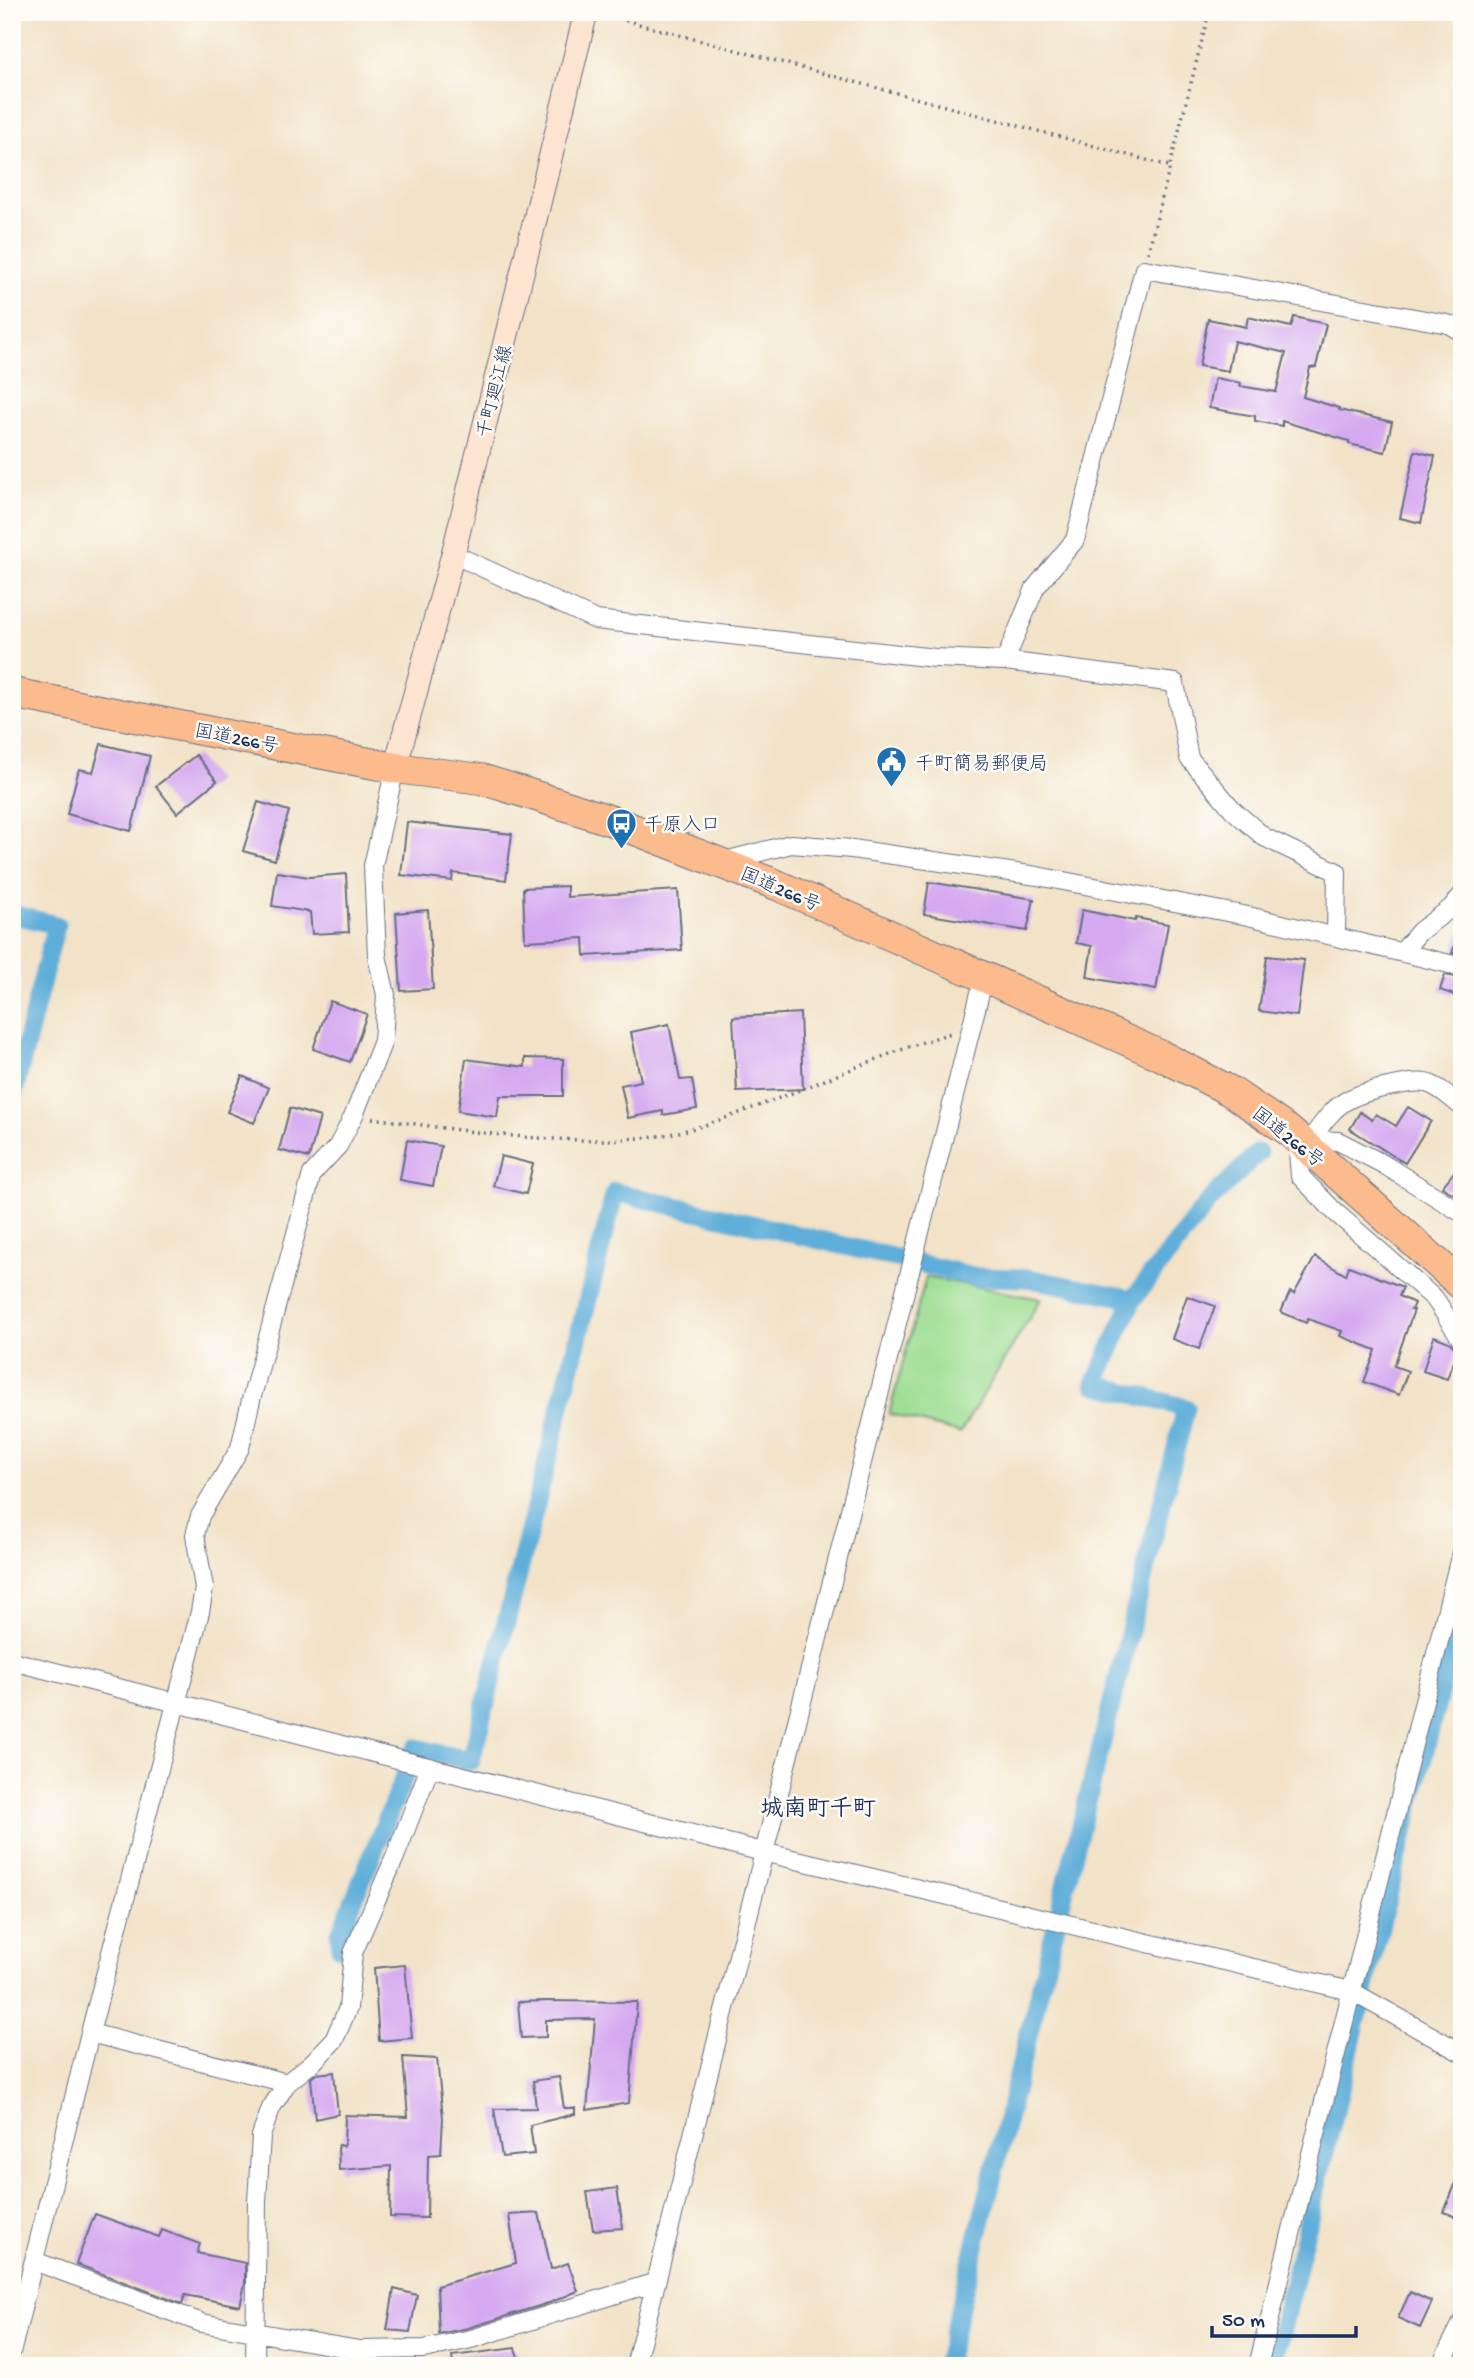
<svg xmlns="http://www.w3.org/2000/svg" width="1474" height="2378" viewBox="0 0 1474 2378" font-family="'Gochi Hand','Klee One',sans-serif">
<rect width="100%" height="100%" fill="#fdfcf7"/>
<filter id="ink" filterUnits="userSpaceOnUse"><feTurbulence type="fractalNoise" baseFrequency=".0143" numOctaves="2"/><feDisplacementMap in="SourceGraphic" scale="14" xChannelSelector="R" yChannelSelector="G"/><feConvolveMatrix kernelMatrix="1 2 1 2 8 2 1 2 1" color-interpolation-filters="sRGB"/></filter>
<filter id="wash" filterUnits="userSpaceOnUse"><feTurbulence type="fractalNoise" baseFrequency=".00686" numOctaves="4" result="noise"/><feDisplacementMap in="SourceGraphic" scale="28" xChannelSelector="R" yChannelSelector="G"/><feGaussianBlur stdDeviation="1.57" result="paint"/><feColorMatrix in="noise" values="0 0 0 0 0 0 0 0 0 0 0 0 0 0 0 0 0 1.4 0 .05"/><feComposite in="paint" operator="in"/></filter>
<g filter="url(#wash)">
<rect width="100%" height="100%" fill="#f2e2c7"/>
<path fill="#9fde93" stroke="#5d8678" stroke-width="2" d="M926,1277L1041,1299L960,1433L889,1414Z"/>
<g fill="none" stroke-linecap="round" stroke-linejoin="round">
<path stroke="#5faed9" stroke-width="19" d="M12,914L56,925L12,1100
M340,1947V1933L416,1748L471,1761L615,1192L977,1277L1027,1278L1133,1299
M945,2366L1186,1408L1095,1384L1133,1299L1209,1201L1258,1153
M1273,2366L1368,1974L1462,1604"/>
</g>
<g id="blocks">
<path fill="#d5a9f0" d="M1248,317L1291,327L1294,317L1326,324L1316,367L1310,368L1303,397L1339,408V410L1392,422L1385,452L1349,444V441L1282,421V426L1255,421V416L1209,408L1215,378L1241,383L1240,386L1276,392L1286,353L1234,341L1228,371L1199,366L1208,319L1246,327Z
M1415,451L1435,456L1421,523L1400,518Z
M101,744L150,756L131,831L67,814L79,769L93,772Z
M196,755L217,781L177,813L156,786Z
M258,802L289,811L275,860L243,851Z
M407,822L512,834L506,880L453,873L452,881L401,875Z
M277,872L309,877L346,874L349,932L312,934L310,912L272,906Z
M929,882L1034,899L1027,931L924,914Z
M567,886V897L678,890L682,950L585,956L584,938L525,941L523,888Z
M428,910L433,989L401,991L396,913Z
M1082,910L1135,921L1136,918L1168,924L1156,990L1087,977L1092,946L1076,943Z
M1459,933H1462V955L1452,953Z
M1267,956L1304,960L1297,1016L1259,1011Z
M1445,975L1462,978V998L1440,990Z
M330,1001L367,1014L350,1062L313,1049Z
M800,1013L803,1089L737,1092L733,1017Z
M669,1024L680,1080L692,1079L697,1109L663,1115V1111L628,1118L621,1085L641,1081L631,1032Z
M525,1058L563,1059V1096H500L497,1117L458,1111L466,1059L525,1067Z
M242,1076L269,1088L254,1123L227,1112Z
M1408,1107L1431,1121L1405,1163L1350,1129L1360,1112L1372,1120L1376,1114L1396,1126Z
M290,1108L320,1117L309,1158L279,1150Z
M407,1140L441,1146L433,1186L400,1180Z
M501,1156L533,1164L526,1194L493,1186Z
M1462,1162V1199L1442,1187Z
M1315,1257L1346,1275L1349,1266L1403,1287L1399,1296L1414,1303L1411,1310H1414L1394,1366L1408,1371L1399,1395L1364,1382L1376,1350L1340,1336L1342,1331L1308,1319L1306,1323L1281,1312L1290,1292L1294,1294Z
M1187,1296L1215,1306L1199,1349L1172,1339Z
M1434,1336L1449,1342L1457,1350L1447,1379L1423,1371Z
M405,1965L412,2038L379,2041L374,1968Z
M545,2001L637,2002L629,2103L587,2110L595,2019L546,2020V2037L521,2038L518,2002Z
M403,2057L437,2059L443,2118L441,2154L428,2155L427,2218L390,2217L391,2166L339,2170L338,2145L344,2146L345,2115L408,2117Z
M334,2072L338,2114L315,2119L311,2078L316,2074Z
M559,2077L564,2108H575V2114L530,2125L534,2154L502,2157L494,2109L536,2108L533,2081Z
M1461,2170H1462V2219L1444,2212Z
M617,2188L623,2228L593,2230L587,2192Z
M539,2213L551,2269L568,2263L578,2291L552,2302L468,2328L439,2334L437,2286L516,2263L509,2215Z
M95,2214L159,2237L162,2230L200,2244L197,2253L245,2263V2284L240,2306L185,2295L182,2304L76,2264Z
M394,2289L417,2295L410,2332L387,2330Z
M1410,2292L1432,2302L1420,2328L1398,2318Z
M515,2348L521,2366H453L452,2356Z"/>
</g>
</g>
<g filter="url(#ink)">
<use href="#blocks" fill-opacity="0" stroke="#666e83" stroke-width="2"/>
<g fill="none" stroke-linecap="round" stroke-linejoin="round">
<defs>
<path id="street" d="M453,554L596,620L935,658L1005,661L1175,683L1189,758L1234,811L1264,837L1337,872L1336,937
M1005,661L1035,588L1075,540L1144,269L1448,324L1462,332
M721,862L791,844L852,849L1037,876L1248,916L1462,967
M1402,952L1420,931L1451,908L1462,895
M1311,1139C1336,1104 1344,1096 1388,1087C1399,1085 1414,1081 1426,1083C1439,1086 1451,1098 1462,1107
M1462,1213L1383,1164L1338,1141L1297,1139L1300,1176L1335,1212L1435,1299L1462,1340
M12,1661L763,1852L1351,1991L1462,2053
M90,2033L287,2083
M34,2261L202,2323L359,2350L424,2349L471,2339L656,2282
M12,2349L90,2033L200,1612L204,1588L195,1535L200,1516L240,1448L251,1400L312,1174L338,1146L354,1115L383,1041L386,995L377,956L373,866L395,768
M255,2366L257,2201L261,2136L271,2108L287,2083L312,2063L334,2040L348,2008L353,1953L395,1857L430,1767
M635,2366L984,977
M1258,2366L1462,1549
M1440,2366L1462,2323"/>
<path id="secondary" d="M395,768L453,554L586,12"/>
<path id="highway" d="M12,693L395,768L481,779L539,797L615,822L777,885L1162,1056L1230,1091L1289,1131L1462,1285"/>
</defs>
<use href="#street" stroke="#666e83" stroke-width="20"/>
<use href="#secondary" stroke="#666e83" stroke-width="25"/>
<use href="#highway" stroke="#666e83" stroke-width="32"/>
<path stroke="#666e83" stroke-width="3.5" stroke-dasharray="2 5" stroke-linecap="butt" d="M605,15L1169,166
M1148,253L1209,12
M372,1118C459,1130 562,1147 649,1137C689,1133 729,1117 766,1103C828,1080 888,1052 951,1033"/>
<use href="#street" stroke="#fff" stroke-width="18"/>
<use href="#secondary" stroke="#fde4d1" stroke-width="23"/>
<use href="#highway" stroke="#fbbb8d" stroke-width="30"/>
</g>
</g>
<defs>
<symbol id="civic-pin" viewBox="-11 -11 22 30"><path d="M0 17L-7.5 6A9.5 9.5 0 1 1 7.5 6Z" fill="#1f6fb2" stroke="#fdfcf7"/><path d="M-.6-6.5H3V-4.5H.6V-3L4-1V1h2V6H-6V1h2V-1L-.6-3ZM-1.2 2.5V6h2.4V2.5Z" fill="#fff"/></symbol>
<symbol id="bus-pin" viewBox="-11 -11 22 30"><path d="M0 17L-7.5 6A9.5 9.5 0 1 1 7.5 6Z" fill="#1f6fb2" stroke="#fdfcf7"/><path d="M-5-6H5V4H4V6H2V4H-2V6H-4V4H-5ZM-3.5-4V0h7V-4ZM-3.5 1.2v1.5H-2V1.2ZM2 1.2v1.5H3.5V1.2Z" fill="#fff"/></symbol>
</defs>
<g fill-rule="evenodd">
<use href="#civic-pin" x="874" y="744" width="35" height="47"/>
<use href="#bus-pin" x="604" y="806" width="35" height="47"/>
</g>
<g text-anchor="middle" stroke-width="5" stroke-linejoin="round" paint-order="stroke">
<g font-size="19" fill="#1b2f5e" stroke="#fdfcf7">
<text transform="translate(493 391) rotate(-76)" y="7">千町廻江線</text>
<text transform="translate(237 737) rotate(11)" y="7">国道266号</text>
<text transform="translate(781 888) rotate(23)" y="7">国道266号</text>
<text transform="translate(1289 1136) rotate(38)" y="7">国道266号</text>
</g>
<g font-size="19" fill="#1b2f5e" stroke="#fdfcf7" text-anchor="start">
<text x="915" y="769">千町簡易郵便局</text>
<text x="644" y="830">千原入口</text>
</g>
<g font-size="23" font-weight="bold" fill="#1b2f5e" stroke="#fdfcf7">
<text x="818" y="1815">城南町千町</text>
</g>
</g>
<rect width="1474" height="2378" fill="none" stroke="#fdfcf7" stroke-width="42"/>
<path d="M1212 2326v10h144v-10" fill="none" stroke="#1b2f5e" stroke-width="3.5"/>
<text x="1222" y="2326" font-size="21" fill="#1b2f5e" stroke="#fdfcf7" stroke-width="5" paint-order="stroke">50 m</text>
</svg>
